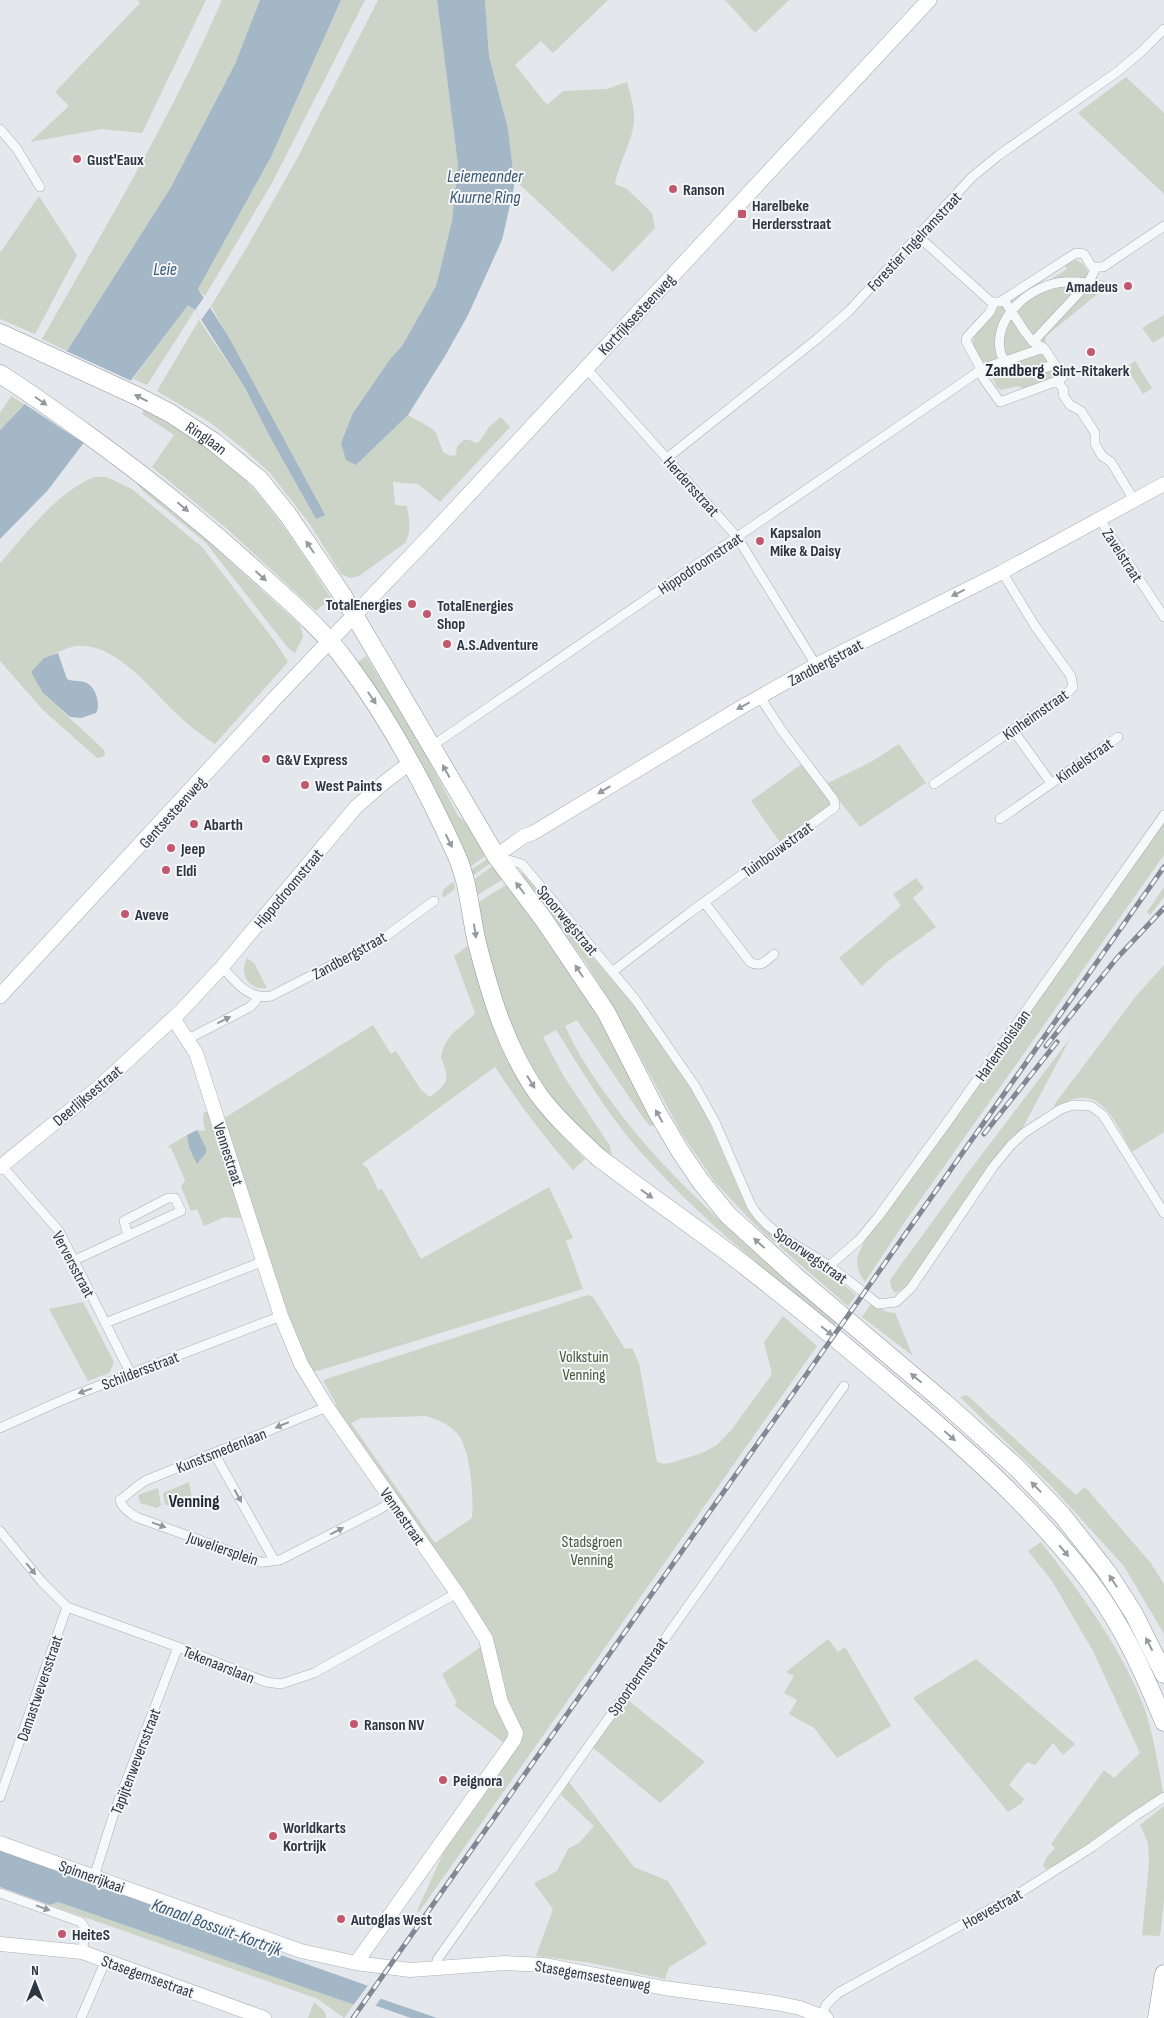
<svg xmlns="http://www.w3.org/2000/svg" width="1164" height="2018" viewBox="0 0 1164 2018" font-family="'Sofia Sans Condensed',sans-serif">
<rect width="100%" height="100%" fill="#e4e7eb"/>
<path fill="#cbd4c6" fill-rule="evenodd" d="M137,0H206L142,133L102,129L30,142L69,106L55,92L140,3Z
M222,0H260L235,64L171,187L67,351L42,339C105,227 171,118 222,0Z
M341,0H365L272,183L205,296L198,289L271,157Z
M378,0H437L458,165L452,221L436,286L402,346L391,358L356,465L408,415L431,428L436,433L443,452L450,456L456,455L457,446L464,440H470L475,443L480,441L489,427L501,417L510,427L440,502L418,484L393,482L395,505L407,506C409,519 412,531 405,543L359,576L350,578L341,574L309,523L270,473L246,451L211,423L157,391L199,320L245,388L270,437L316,519L227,334L211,306L247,247L298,157Z
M485,0H608L553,53L541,41L515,65L547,105L563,91L607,89L627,82C630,94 635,109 634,121C633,139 619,163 615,184L627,189L652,213L655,228L613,272L514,179L508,129L489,56Z
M725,0H789L755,33Z
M1126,77L1164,113V194L1078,113Z
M39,196L77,255L35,334L0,319V253Z
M1076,260L1083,264L1090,275L1097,278L1105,288L1046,336L1044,346L1065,377L1023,389L1018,386L1001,390L997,387L973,344L974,336L989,320L995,307L1009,303L1027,290L1029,293L1067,269L1065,265Z
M188,304L195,310L147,385L133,379Z
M1164,315V336L1153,343L1142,328Z
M1135,361L1152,388L1143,394L1126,367Z
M11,396L24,404L0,430V413Z
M144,409C169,423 194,436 217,453C265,493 297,546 331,598L316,611L226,528L152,467L174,435L142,414Z
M94,477H106L132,489L202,547L274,640L288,662L215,744C201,735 188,725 176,713C150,689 116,642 76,646C66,647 54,655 44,658L43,693L104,750L105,755L102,757L97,758L43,710L0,661V563C27,533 56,493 94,477Z
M134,480L208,541L300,625L303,637L295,653L288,648L206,543L144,492Z
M366,656L421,745L458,816L471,827L487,855L468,868L357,663Z
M899,744L926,783L860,827L826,784L871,762Z
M803,763L832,803V806L781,844L751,801Z
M1164,821V855L904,1223L865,1282C850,1261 859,1251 871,1232Z
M489,858L492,862L471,877L469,871Z
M494,865L503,879L476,896L472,881Z
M523,873L639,1012L696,1096L706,1115L746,1206C761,1233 788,1241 811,1258C827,1270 841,1283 856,1295L848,1306L758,1228L759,1226L757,1227L714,1181L682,1134L614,1008L586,963L530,886L525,885L519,875Z
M916,878L924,888L913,898L936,927L887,962L862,986L839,958L901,906L893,894Z
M454,882L455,889L443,898C440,889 448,886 454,882Z
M506,885L580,982L603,1021L655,1125L650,1126L644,1119L577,1020L565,1026C576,1051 592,1075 608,1097C671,1185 755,1252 838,1321L833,1327C766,1271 696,1215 638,1149C606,1112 582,1071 556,1030L543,1037L563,1075L610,1146L612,1157C589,1136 564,1115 546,1089C507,1033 492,969 477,903Z
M1164,887V897L1150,915L1147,912Z
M469,945C478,980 487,1014 501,1047C517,1087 555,1129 585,1159L573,1170C544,1137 519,1104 495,1067L362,1164L368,1169L378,1190L382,1189L421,1259L549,1187L573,1238L566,1241L583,1289L321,1370L309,1372L273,1271L223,1119L373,1025L391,1054L396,1051L421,1090L430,1097C450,1082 449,1079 441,1057C446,1032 460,1030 475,1013L454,956Z
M248,957V959L254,963L267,988C248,991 238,972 248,957Z
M1164,965V1132L1132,1152C1120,1132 1107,1095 1080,1098C1072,1098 1062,1104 1055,1108L1054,1105L1136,996Z
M1071,1037L1020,1133L1009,1140L916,1274L903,1289L895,1293L891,1287L890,1280L964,1178Z
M204,1112H210L242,1218L225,1217L204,1226L197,1209L191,1211L181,1187L185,1180L171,1148L167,1147L187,1135L189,1149L198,1163L206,1153V1149L197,1130L205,1131L203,1119Z
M588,1295L593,1297L625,1349L632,1348L639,1363L657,1462L664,1464L674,1462L702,1453L717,1445L733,1428L772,1374L764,1342L783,1316L817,1346L419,1912L417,1911L451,1836L521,1739L503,1695L488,1632L481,1618L334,1406L336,1404L323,1380ZM426,1416C437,1419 448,1424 456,1432C471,1447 474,1498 472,1518L435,1543L351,1423L361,1418Z
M83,1302L114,1362L109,1373L88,1381L49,1309Z
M871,1304L887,1312L895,1313L913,1356L862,1317Z
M967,1395L1076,1495L1085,1487L1150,1562L1164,1584V1634L1124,1566L1052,1487L960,1397Z
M189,1482L193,1504L165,1505L163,1493Z
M158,1488L161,1505L157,1508L140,1503L138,1495Z
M1041,1542C1081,1594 1122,1648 1145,1710C1154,1737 1158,1765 1163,1792L1106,1833L1056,1865L1046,1869L1043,1866L1046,1858L1055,1848L1051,1844L1104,1770L1114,1778L1140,1753L1093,1651L1052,1581L1028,1551Z
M828,1639L838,1652L845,1647L891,1726L837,1758L814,1728L789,1714L797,1700L784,1693L794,1676L786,1672Z
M482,1646C487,1665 490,1685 496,1704C499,1716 509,1725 509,1737L504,1743L454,1705L457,1703L442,1674Z
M976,1659L1075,1744L1063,1755L1053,1743L1035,1765L1027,1762L1009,1785L1024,1799L1022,1803L1008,1812L913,1698Z
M629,1701L705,1762L660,1803L592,1747Z
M569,1782L634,1867L668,1881L707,1944L669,1967L665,1979L586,1962L536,1956L553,1909L534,1883L557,1871L568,1849L579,1843L594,1826L561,1795Z
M1164,1806V1901L1160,1936L1142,1935L1149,1864L1148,1843L1140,1825Z
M58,1902L354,2004L344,2018L318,1999L50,1905Z
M314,2002L325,2012L326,2018H308Z"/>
<path fill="#a3b7c7" d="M260,0H341L271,157L198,289L227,334L325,515L316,519L270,437L245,388L195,310L188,305L48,490L0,539V430L21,408L67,351L171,187L235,64Z
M437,0H485L489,56L508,129L514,179V187L502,240L468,315L445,356L408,415L356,465L346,460L341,443L353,413L391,358L402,346L436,286L452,221L458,165Z
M58,653L67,679C73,682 81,680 87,683C96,688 101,705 96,713L81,718L70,717L43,693L31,672L44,658Z
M197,1130L206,1148V1153L197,1164L189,1148L187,1135Z
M0,1849L213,1926L219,1933L377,1989L373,1996L437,2018H411L368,2003L364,2008L58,1902L50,1905L0,1887Z"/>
<path fill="#e4e7eb" d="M205,296L211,306L201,320L195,310Z
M64,350L134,382L85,444L23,403Z
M369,1984L379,1988L380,1990L376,1995L382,1997L374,2008L368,2006L364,2010L352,2007Z"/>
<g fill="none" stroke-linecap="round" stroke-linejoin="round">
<defs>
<path id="street" d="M0,129L17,149L40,187
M918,236L990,301L994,302
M1004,300L1025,332L1033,342L1044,348L1063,377L1057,381L1064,390L1063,395L1070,405L1081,411L1095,433V444L1102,456L1111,462L1134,500
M1033,342L1088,283L1096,268
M1044,348L981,369L983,378L1000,402L1057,381
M1055,364C1044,368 1033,373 1021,371C1012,369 1004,363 1001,354C991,318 1031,284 1065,282C1079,281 1094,284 1107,287
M586,368L737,537L816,665
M667,458L817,339L849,311L972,177L999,155L1117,72L1141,52L1164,29
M1099,518L1164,617
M1013,730L1051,783
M432,746L975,374L981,369L966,341L967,337L990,312L994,302H1000L1076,253L1084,254L1092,267H1103L1164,226
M934,784L1068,692L1073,687L1071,676L1035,626L1002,572
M1000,819L1118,737
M501,858L522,864L635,999L695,1086L715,1122L751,1205C767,1233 802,1247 829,1266C846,1278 862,1291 878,1304L896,1302L911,1288L993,1167L1011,1145L1024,1133L1061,1109L1073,1105L1091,1106L1103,1115L1164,1213
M704,902L750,962C761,968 766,961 774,954
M222,967C236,982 248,1000 271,996L365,948L386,936L434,901
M612,972L688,914L835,807L834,800L782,731L760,697
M188,1039L250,1007L255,1002L257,997
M2,1166L59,1231L131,1374
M75,1260L181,1211L175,1198H168L124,1221L128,1235
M829,1266L859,1240L878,1217L948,1121L1164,815
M105,1323L264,1261
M327,1407L147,1480C137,1485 130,1493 120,1500C122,1508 129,1512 136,1517L260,1562C268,1563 273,1560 280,1560L380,1509L392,1501
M0,1428L67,1398L281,1316
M214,1453L274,1560
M0,1531L42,1582L67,1607L178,1647L266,1682L281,1684L314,1673L457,1593
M0,1797L67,1607
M94,1877L115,1810L178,1647
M0,1893L81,1922L86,1930L82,1952
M438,1969L437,1960L844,1386
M822,2016L826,2005L838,1993L1021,1892L1092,1847L1135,1816L1164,1797
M81,2018L106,1960"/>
<path id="secondary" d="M496,856L524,836L533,833L740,708L816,665L1002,572L1164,484
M172,1020L177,1024L196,1053L281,1316L301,1364L327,1407L457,1593L486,1639L501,1702L516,1733L514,1740L356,1963
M0,1167L99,1087L181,1011L222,967L356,807L386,781L410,763
M0,1843L301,1951L356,1963L410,1970L505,1963L545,1965L664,1988L776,2003L800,2008L826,2018
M0,1944L82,1952L264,2018"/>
<path id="primary" d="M0,996L278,695L429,537L929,0"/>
<g id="highway">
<path id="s1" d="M0,333L137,396L170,413L214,442L259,479L288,515L343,596L496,856L544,920L606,1012L657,1112L680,1151L701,1182L728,1215L795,1276L944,1402L1017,1468L1062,1515L1107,1572L1122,1595L1134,1614L1164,1674"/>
<path d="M0,374C29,392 56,412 84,432C144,475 200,520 255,570C286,598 324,630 348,664C391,722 426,788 456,854C469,883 470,913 477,943C491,997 506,1048 538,1094C555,1117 577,1137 598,1157C644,1192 692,1225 739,1261C802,1310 864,1361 924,1413C984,1465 1042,1519 1090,1582C1122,1624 1144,1673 1164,1722"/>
<path d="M1157,2018L1164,1974"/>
</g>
</defs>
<use href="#street" stroke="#aaaeb5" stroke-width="10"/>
<use href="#secondary" stroke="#aaaeb5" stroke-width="15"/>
<use href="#primary" stroke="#a5acb5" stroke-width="16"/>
<use href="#highway" stroke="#8d96a0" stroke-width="19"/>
<use href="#street" stroke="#f7f8f9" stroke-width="9"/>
<use href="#secondary" stroke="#fff" stroke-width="14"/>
<use href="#primary" stroke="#fff" stroke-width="15"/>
<use href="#highway" stroke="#fff" stroke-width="18"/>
<defs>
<path id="rail" d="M1046,1046L1117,958L1164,908
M984,1134L1057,1042
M353,2018L1164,867"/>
</defs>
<use href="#rail" stroke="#7f8893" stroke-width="5"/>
<use href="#rail" stroke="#f4f6f8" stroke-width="3" stroke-dasharray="9" stroke-linecap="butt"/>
</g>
<defs><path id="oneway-solid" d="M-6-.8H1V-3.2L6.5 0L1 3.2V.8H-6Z" transform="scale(1.25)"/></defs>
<g fill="#969aa0">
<use href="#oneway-solid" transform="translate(141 398) rotate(-153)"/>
<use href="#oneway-solid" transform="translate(41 401) rotate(35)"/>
<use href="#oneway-solid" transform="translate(183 507) rotate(40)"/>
<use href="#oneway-solid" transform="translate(310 547) rotate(-124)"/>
<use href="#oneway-solid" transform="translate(261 576) rotate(42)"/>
<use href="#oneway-solid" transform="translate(958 593) rotate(154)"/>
<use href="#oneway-solid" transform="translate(372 698) rotate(56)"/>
<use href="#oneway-solid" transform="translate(743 706) rotate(152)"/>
<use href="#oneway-solid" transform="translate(446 771) rotate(-119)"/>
<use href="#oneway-solid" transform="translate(604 790) rotate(149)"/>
<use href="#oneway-solid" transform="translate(449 841) rotate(64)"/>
<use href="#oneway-solid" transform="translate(520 888) rotate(-127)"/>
<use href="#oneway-solid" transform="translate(475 931) rotate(81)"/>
<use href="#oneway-solid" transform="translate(579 971) rotate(-123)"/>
<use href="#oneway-solid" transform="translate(531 1082) rotate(58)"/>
<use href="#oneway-solid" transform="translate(659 1116) rotate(-119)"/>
<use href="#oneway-solid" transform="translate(647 1194) rotate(36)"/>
<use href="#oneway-solid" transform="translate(759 1243) rotate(-138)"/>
<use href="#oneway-solid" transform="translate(827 1331) rotate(39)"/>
<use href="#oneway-solid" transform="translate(916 1378) rotate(-140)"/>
<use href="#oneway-solid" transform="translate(950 1436) rotate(41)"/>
<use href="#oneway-solid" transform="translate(1036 1487) rotate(-134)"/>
<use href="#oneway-solid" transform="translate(1064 1551) rotate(50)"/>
<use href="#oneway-solid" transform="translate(1113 1581) rotate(-123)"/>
<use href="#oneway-solid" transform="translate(1149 1644) rotate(-117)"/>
</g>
<g fill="#92979e">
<use href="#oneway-solid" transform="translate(224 1020) rotate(-27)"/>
<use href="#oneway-solid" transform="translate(85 1391) rotate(160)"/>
<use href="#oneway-solid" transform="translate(282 1425) rotate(157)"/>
<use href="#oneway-solid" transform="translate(238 1496) rotate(61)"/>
<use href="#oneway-solid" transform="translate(159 1525) rotate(20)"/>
<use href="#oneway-solid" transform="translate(337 1531) rotate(-27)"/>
<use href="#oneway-solid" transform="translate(31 1569) rotate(51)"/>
<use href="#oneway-solid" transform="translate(43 1908) rotate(20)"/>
</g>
<g fill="#c2586e" stroke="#f4f6f8" stroke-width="2">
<circle cx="77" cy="159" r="5"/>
<circle cx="673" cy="189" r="5"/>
<rect x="737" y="209" width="10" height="10" rx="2.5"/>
<circle cx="1128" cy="286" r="5"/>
<circle cx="1091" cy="352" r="5"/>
<circle cx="760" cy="541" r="5"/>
<circle cx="412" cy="604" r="5"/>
<circle cx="427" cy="614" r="5"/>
<circle cx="447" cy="644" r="5"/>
<circle cx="266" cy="759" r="5"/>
<circle cx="305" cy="785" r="5"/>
<circle cx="194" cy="824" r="5"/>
<circle cx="171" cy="848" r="5"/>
<circle cx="166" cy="870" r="5"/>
<circle cx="125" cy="914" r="5"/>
<circle cx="354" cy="1724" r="5"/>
<circle cx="443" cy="1780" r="5"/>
<circle cx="273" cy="1836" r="5"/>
<circle cx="341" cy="1919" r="5"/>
<circle cx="62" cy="1934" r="5"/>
</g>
<g text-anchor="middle" stroke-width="4" stroke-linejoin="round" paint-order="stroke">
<g font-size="16" font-weight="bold" fill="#2e3642" stroke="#f4f6f8" text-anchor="start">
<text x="87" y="165">Gust'Eaux</text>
<text x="683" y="195">Ranson</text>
<text x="752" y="211">Harelbeke<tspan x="752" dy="18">Herdersstraat</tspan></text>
<text x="1118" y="292" text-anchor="end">Amadeus</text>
<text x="1091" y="376" text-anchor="middle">Sint-Ritakerk</text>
<text x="770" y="538">Kapsalon<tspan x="770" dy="18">Mike &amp; Daisy</tspan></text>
<text x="402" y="610" text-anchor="end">TotalEnergies</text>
<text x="437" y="611">TotalEnergies<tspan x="437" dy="18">Shop</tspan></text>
<text x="457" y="650">A.S.Adventure</text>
<text x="276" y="765">G&amp;V Express</text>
<text x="315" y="791">West Paints</text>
<text x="204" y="830">Abarth</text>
<text x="181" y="854">Jeep</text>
<text x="176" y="876">Eldi</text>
<text x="135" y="920">Aveve</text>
<text x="364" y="1730">Ranson NV</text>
<text x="453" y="1786">Peignora</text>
<text x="283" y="1833">Worldkarts<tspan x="283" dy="18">Kortrijk</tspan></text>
<text x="351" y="1925">Autoglas West</text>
<text x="72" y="1940">HeiteS</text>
</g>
<g font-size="16" fill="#2e3642" stroke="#f4f6f8">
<text transform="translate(914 241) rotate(-47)" y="6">Forestier Ingelramstraat</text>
<text transform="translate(636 314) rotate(-47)" y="6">Kortrijksesteenweg</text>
<text dy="6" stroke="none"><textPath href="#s1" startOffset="232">Ringlaan</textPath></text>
<text transform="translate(692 486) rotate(48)" y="6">Herdersstraat</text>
<text transform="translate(1123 555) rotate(57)" y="6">Zavelstraat</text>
<text transform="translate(700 563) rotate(-34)" y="6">Hippodroomstraat</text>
<text transform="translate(825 662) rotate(-28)" y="6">Zandbergstraat</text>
<text transform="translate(1035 714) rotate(-35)" y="6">Kinheimstraat</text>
<text transform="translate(1084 760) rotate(-35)" y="6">Kindelstraat</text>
<text transform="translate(172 812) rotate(-48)" y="6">Gentsesteenweg</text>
<text transform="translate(777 849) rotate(-36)" y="6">Tuinbouwstraat</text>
<text transform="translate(288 888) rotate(-50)" y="6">Hippodroomstraat</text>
<text transform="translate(568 920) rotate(50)" y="6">Spoorwegstraat</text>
<text transform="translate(349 955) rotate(-29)" y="6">Zandbergstraat</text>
<text transform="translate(1002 1045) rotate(-55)" y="6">Harlemboislaan</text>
<text transform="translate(87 1095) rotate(-40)" y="6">Deerlijksestraat</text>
<text transform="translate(229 1154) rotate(72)" y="6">Vennestraat</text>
<text transform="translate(811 1255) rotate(35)" y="6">Spoorwegstraat</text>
<text transform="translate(74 1264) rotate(62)" y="6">Verversstraat</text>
<text transform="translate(140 1370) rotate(-21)" y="6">Schildersstraat</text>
<text transform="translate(221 1450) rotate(-22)" y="6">Kunstsmedenlaan</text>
<text transform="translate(403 1516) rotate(55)" y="6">Vennestraat</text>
<text transform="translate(223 1548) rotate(19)" y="6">Juweliersplein</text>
<text transform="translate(219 1664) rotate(22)" y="6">Tekenaarslaan</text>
<text transform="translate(637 1676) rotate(-55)" y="6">Spoorbermstraat</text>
<text transform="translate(39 1688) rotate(-71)" y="6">Damastweversstraat</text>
<text transform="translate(135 1761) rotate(-69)" y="6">Tapijtenweversstraat</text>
<text transform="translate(92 1876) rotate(20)" y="6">Spinnerijkaai</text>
<text transform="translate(992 1908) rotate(-29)" y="6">Hoevestraat</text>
<text transform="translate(593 1975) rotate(10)" y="6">Stasegemsesteenweg</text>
<text transform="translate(148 1976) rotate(20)" y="6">Stasegemsestraat</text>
</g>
<g font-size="16" fill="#445c3c" stroke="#f4f6f8">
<text x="584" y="1362">Volkstuin<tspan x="584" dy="18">Venning</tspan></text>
<text x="592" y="1547">Stadsgroen<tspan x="592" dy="18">Venning</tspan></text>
</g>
<g font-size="18" font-style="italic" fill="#3b5772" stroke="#f4f6f8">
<text x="485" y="182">Leiemeander<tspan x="485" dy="21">Kuurne Ring</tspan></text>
<text x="165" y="275">Leie</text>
<text transform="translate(217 1927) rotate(20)" y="6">Kanaal Bossuit-Kortrijk</text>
</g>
<g font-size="18" font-weight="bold" fill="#1f2733" stroke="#f4f6f8">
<text x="1015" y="376">Zandberg</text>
<text x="194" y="1507">Venning</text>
</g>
</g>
<g transform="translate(35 1983)" stroke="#f4f6f8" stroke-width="4" paint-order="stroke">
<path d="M0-4L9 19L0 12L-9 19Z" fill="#2e3642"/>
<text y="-8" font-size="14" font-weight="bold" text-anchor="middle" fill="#2e3642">N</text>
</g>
</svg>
